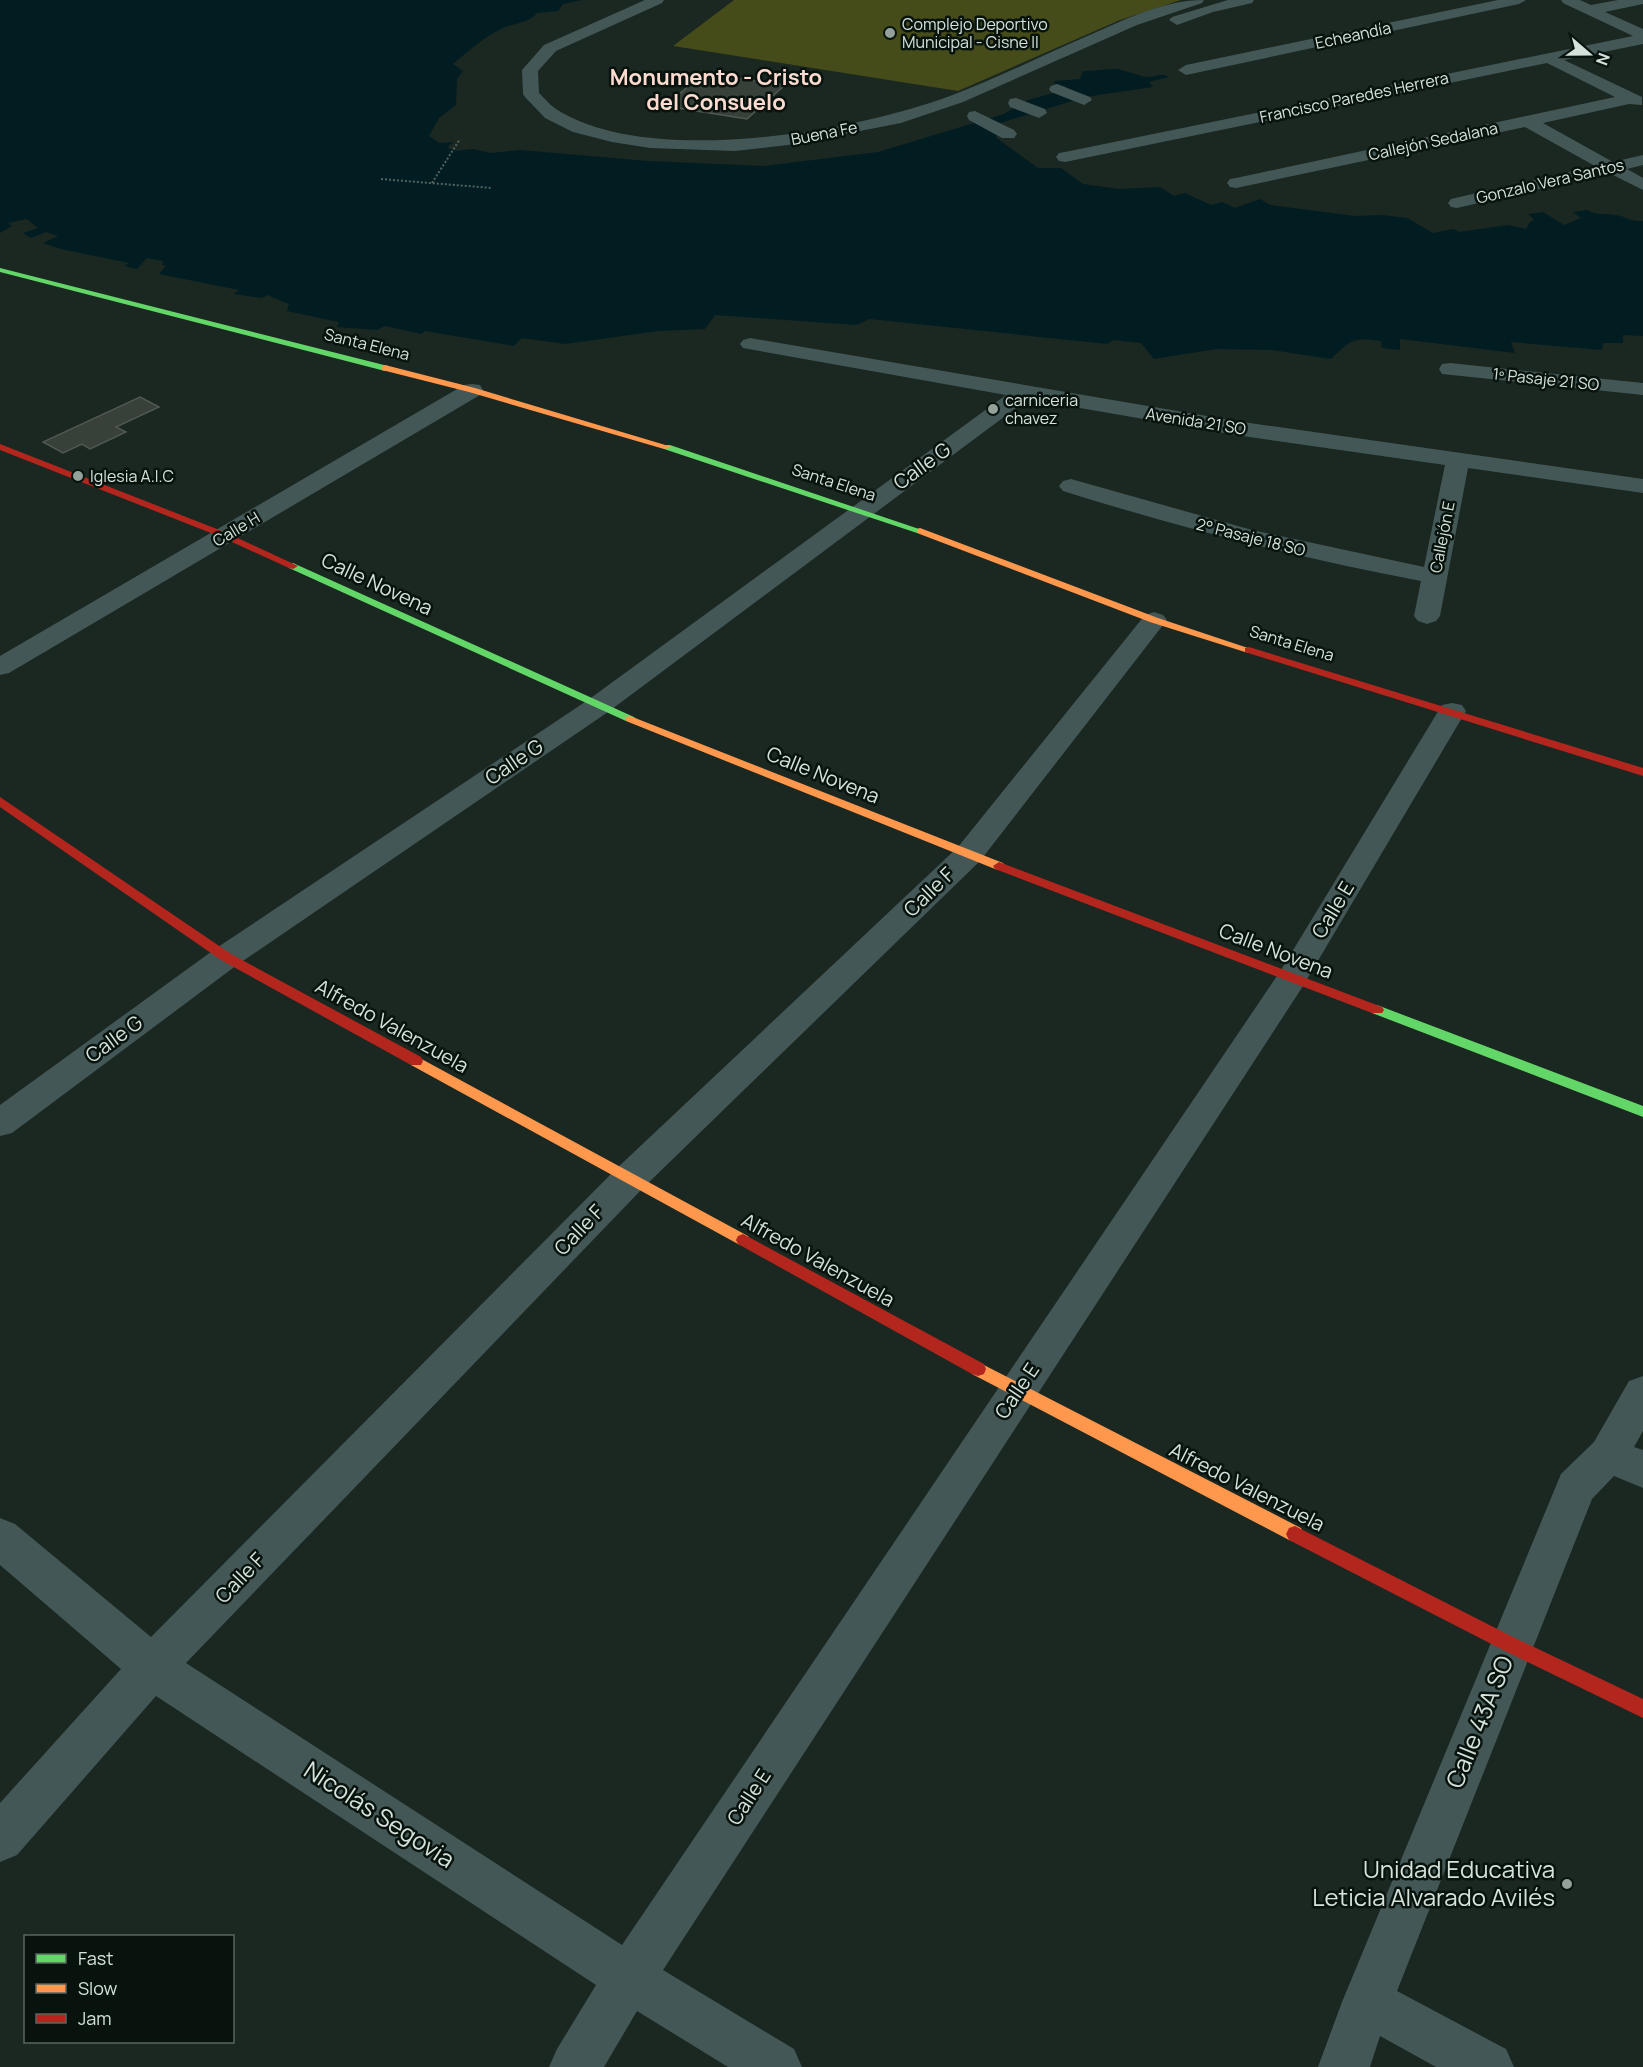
<svg xmlns="http://www.w3.org/2000/svg" width="1643" height="2067" viewBox="0 0 1643 2067" font-family="Manrope,sans-serif">
<rect width="100%" height="100%" fill="#1b2721"/>
<path fill="#464b1a" d="M734,0H1181L1120,20L958,91L673,46Z"/>
<path fill="#021d21" d="M0,0H582L563,4L558,11L537,13C529,23 515,23 503,28C485,36 468,51 453,64L463,71L457,79L456,105L439,118L429,136L439,143L454,142L449,145L448,148L455,151L473,149L491,153L520,150L648,161L764,166L878,152L1004,114L1028,100L1065,90L1067,87L1054,83L1055,81L1080,79L1083,71C1095,71 1106,69 1117,69C1124,70 1137,75 1145,77C1155,78 1160,72 1169,77L1149,82L1153,87L1085,97L997,124L1011,132L995,137L1038,168H1061L1083,184L1119,189L1160,187L1174,196L1185,193L1211,205L1222,202L1235,208L1260,199L1270,205L1355,216L1382,215L1407,218L1433,233L1454,229L1459,232L1508,225L1526,229L1530,222L1534,220L1528,214L1543,212L1564,225L1581,218L1573,212L1587,210C1597,216 1603,213 1615,215C1625,216 1631,222 1643,221V336L1623,335V343H1603L1602,350L1511,342L1515,353L1400,339V350L1382,348L1381,341C1352,337 1351,340 1331,359L1272,350L1216,349L1154,359L1141,343L1114,340L1107,344L870,319L856,325L715,315L705,329L658,331L565,344L522,338L514,346L425,331L421,334L385,326L377,330L337,327L339,322L287,311L289,304L267,295L262,298L234,294L239,290L159,274L166,266L162,265L163,261L147,258L137,269L125,266L129,263L61,249L43,243L58,236L46,232L31,238L23,233L38,228L27,219L8,223L12,226L0,233Z"/>
<path fill="#374039" stroke="#505851" stroke-width="1.5" d="M704,73L785,85L747,119L665,106Z
M140,397L159,407L116,427L126,432L90,449L82,444L63,453L43,442Z"/>
<g fill="none" stroke-linecap="round" stroke-linejoin="round">
<path stroke="#52625f" stroke-width="2" stroke-dasharray="2 2" stroke-linecap="butt" d="M381,179L492,188
M432,183L460,139"/>
<path fill="#435856" fill-rule="evenodd" d="M645,0H664L662,3L556,51L538,71L539,93C545,99 552,107 559,111C652,167 853,132 950,96C998,78 1045,54 1092,34C1128,18 1165,0 1204,0L1202,3L1137,25L963,102L901,123L788,145L735,151L650,148L612,142L573,132L545,118L525,97L523,94L522,70L544,45Z
M1228,0H1254L1252,3L1213,12L1177,25L1169,20L1172,17Z
M1498,0H1526L1519,4L1186,75L1178,70L1186,65Z
M1561,0H1580L1591,5L1618,0H1643V4L1605,12L1643,29V44L1564,60L1642,97V105L1629,104L1543,123L1613,162L1643,155V165L1627,169L1643,178V190L1609,173L1457,208L1451,207L1448,203L1451,199L1595,166L1525,127L1236,188L1230,187L1227,183L1230,179L1236,178L1615,97L1547,63L1065,162L1059,161L1056,157L1059,153L1065,152L1633,36L1563,3Z
M1057,84L1090,97L1092,100L1084,105L1051,92L1049,89L1051,86Z
M1016,98L1045,109L1047,113L1039,118L1010,107L1008,103L1010,99Z
M975,111L1014,130L1017,134L1014,138H1002L969,120L967,116L969,112Z
M750,338L1236,421L1643,479V493L1468,468L1440,616L1436,621L1427,624L1418,621L1414,616L1421,581C1300,558 1181,528 1063,491L1059,486L1063,481L1071,479L1252,530L1424,567L1445,465L1236,435L1028,399L608,712L237,965L12,1133L0,1136V1105L215,949L588,700L1006,395L743,348L740,344L743,340Z
M1450,363L1643,383V395L1442,374L1439,369L1442,364Z
M472,384L480,385L483,390L480,395L9,673L0,675V656L464,385Z
M1154,612L1163,615L1167,620L1163,625L980,861L642,1189L186,1663L622,1945L1281,970L1442,705L1452,703L1462,705L1466,711L1303,986L663,1970L794,2049L802,2067H728L637,2011L604,2067H549L557,2049L596,1985L156,1696L17,1855L0,1862V1803L121,1669L0,1565V1518L15,1524L151,1637L616,1169L958,847L1145,615Z
M1643,1376V1431L1634,1447L1643,1450V1488L1614,1476L1592,1499L1397,1991L1506,2049L1514,2067H1436L1380,2036L1370,2067H1318L1342,2002L1561,1474L1594,1442L1629,1381Z"/>
<path fill="#63d668" fill-rule="evenodd" d="M0,268L388,366L389,368L385,371L0,272Z
M664,445H670L925,531L917,533L664,449Z
M293,563L634,717L636,719L634,721H626L289,568L288,566Z
M1377,1005L1643,1106V1117L1372,1013L1370,1010Z"/>
<path fill="#ff974d" fill-rule="evenodd" d="M385,365L475,388L672,447L664,449L469,392L382,370V366Z
M920,528L1158,618L1254,650L1249,653L1245,652L1150,622L917,533V529Z
M630,716L1003,863L1005,866L999,870L995,869L626,721V717Z
M416,1056L748,1236L750,1240L748,1244L743,1246L738,1244L411,1065L409,1061L411,1057Z
M978,1362L1301,1528L1304,1534L1301,1540L1295,1542L1289,1540L972,1374L970,1369L972,1364Z"/>
<path fill="#b3261e" fill-rule="evenodd" d="M0,444L227,533L298,566L293,569L289,568L221,537L0,450Z
M1249,647L1643,768V776L1245,652V648Z
M0,797L231,954L421,1057L423,1061L421,1065H411L221,960L0,807Z
M999,862L1382,1007L1384,1010L1382,1013H1372L995,869L993,866Z
M743,1234L984,1364L986,1369L984,1374L978,1376L972,1374L738,1244L736,1240L738,1236Z
M1295,1526L1517,1639L1643,1699V1718L1505,1651L1289,1540L1286,1534L1289,1528Z"/>
</g>
<g fill="#93a19a" stroke="#08130e" stroke-width="2">
<circle cx="890" cy="33" r="6"/>
<circle cx="993" cy="409" r="6"/>
<circle cx="78" cy="476" r="6"/>
<circle cx="1567" cy="1884" r="6"/>
</g>
<g text-anchor="middle" stroke-width="5" stroke-linejoin="round" paint-order="stroke">
<g font-size="16" fill="#d4e2db" stroke="#08130e" text-anchor="start">
<text x="902" y="30">Complejo Deportivo<tspan x="902" dy="18">Municipal - Cisne II</tspan></text>
<text x="1005" y="406">carniceria<tspan x="1005" dy="18">chavez</tspan></text>
<text x="90" y="482">Iglesia A.I.C</text>
</g>
<g font-size="16" fill="#d4e2db" stroke="#08130e">
<text transform="translate(1353 35) rotate(-12)" y="6">Echeandía</text>
<text transform="translate(1354 97) rotate(-12)" y="6">Francisco Paredes Herrera</text>
<text transform="translate(824 133) rotate(-11)" y="6">Buena Fe</text>
<text transform="translate(1433 141) rotate(-12)" y="6">Callejón Sedalana</text>
<text transform="translate(1550 181) rotate(-13)" y="6">Gonzalo Vera Santos</text>
<text transform="translate(367 344) rotate(14)" y="6">Santa Elena</text>
<text transform="translate(1546 379) rotate(6)" y="6">1º Pasaje 21 SO</text>
<text transform="translate(1196 421) rotate(9)" y="6">Avenida 21 SO</text>
<text transform="translate(834 482) rotate(18)" y="6">Santa Elena</text>
<text transform="translate(236 529) rotate(-31)" y="6">Calle H</text>
<text transform="translate(1251 537) rotate(14)" y="6">2° Pasaje 18 SO</text>
<text transform="translate(1442 537) rotate(-79)" y="6">Callejón E</text>
<text transform="translate(1292 643) rotate(17)" y="6">Santa Elena</text>
</g>
<g font-size="20" fill="#d4e2db" stroke="#08130e">
<text transform="translate(922 466) rotate(-36)" y="7">Calle G</text>
<text transform="translate(377 584) rotate(25)" y="7">Calle Novena</text>
<text transform="translate(514 762) rotate(-34)" y="7">Calle G</text>
<text transform="translate(823 775) rotate(22)" y="7">Calle Novena</text>
<text transform="translate(929 892) rotate(-44)" y="7">Calle F</text>
<text transform="translate(1333 910) rotate(-59)" y="7">Calle E</text>
<text transform="translate(1276 951) rotate(21)" y="7">Calle Novena</text>
<text transform="translate(392 1026) rotate(29)" y="7">Alfredo Valenzuela</text>
<text transform="translate(114 1039) rotate(-36)" y="7">Calle G</text>
<text transform="translate(579 1230) rotate(-46)" y="7">Calle F</text>
<text transform="translate(818 1260) rotate(29)" y="7">Alfredo Valenzuela</text>
<text transform="translate(1017 1391) rotate(-56)" y="7">Calle E</text>
<text transform="translate(1247 1487) rotate(27)" y="7">Alfredo Valenzuela</text>
<text transform="translate(240 1578) rotate(-46)" y="7">Calle F</text>
<text transform="translate(749 1797) rotate(-57)" y="7">Calle E</text>
</g>
<g font-size="22" font-weight="bold" fill="#fddbd0" stroke="#08130e">
<text x="716" y="85">Monumento - Cristo<tspan x="716" dy="25">del Consuelo</tspan></text>
</g>
<g font-size="24" fill="#d4e2db" stroke="#08130e">
<text transform="translate(1480 1722) rotate(-68)" y="8">Calle 43A SO</text>
<text transform="translate(379 1815) rotate(33)" y="8">Nicolás Segovia</text>
</g>
<g font-size="24" fill="#d4e2db" stroke="#08130e" text-anchor="end">
<text x="1555" y="1878">Unidad Educativa<tspan x="1555" dy="28">Leticia Alvarado Avilés</tspan></text>
</g>
</g>
<rect x="24" y="1935" width="210" height="108" fill="#08130e" stroke="#5a6660" stroke-width="1.5"/>
<rect x="36" y="1954" width="30" height="9" fill="#63d668" stroke="#5a6660" stroke-width="1.5"/>
<text x="78" y="1965" font-size="18" fill="#d4e2db">Fast</text>
<rect x="36" y="1984" width="30" height="9" fill="#ff974d" stroke="#5a6660" stroke-width="1.5"/>
<text x="78" y="1995" font-size="18" fill="#d4e2db">Slow</text>
<rect x="36" y="2014" width="30" height="9" fill="#b3261e" stroke="#5a6660" stroke-width="1.5"/>
<text x="78" y="2025" font-size="18" fill="#d4e2db">Jam</text>
<g transform="translate(1589 54) rotate(110)" stroke="#08130e" stroke-width="4.5" paint-order="stroke">
<path d="M0-4.5L10 22L0 15L-10 22Z" fill="#d4e2db"/>
<text y="-9" font-size="16" font-weight="bold" text-anchor="middle" fill="#d4e2db">N</text>
</g>
</svg>
